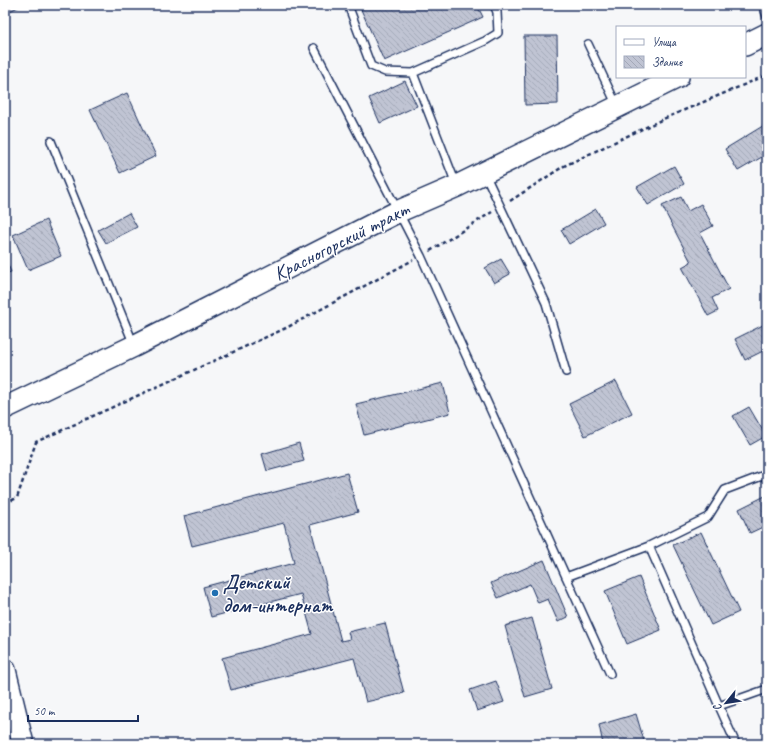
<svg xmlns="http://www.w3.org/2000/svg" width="772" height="749" viewBox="0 0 772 749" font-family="Caveat,sans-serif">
<defs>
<pattern id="building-back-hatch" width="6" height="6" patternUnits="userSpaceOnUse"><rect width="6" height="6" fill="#c0c4d3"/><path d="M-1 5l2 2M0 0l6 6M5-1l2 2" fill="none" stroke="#a4a9b8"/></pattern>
</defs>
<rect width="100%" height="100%" fill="#f6f7f9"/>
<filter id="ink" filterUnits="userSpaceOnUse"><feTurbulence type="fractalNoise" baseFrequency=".025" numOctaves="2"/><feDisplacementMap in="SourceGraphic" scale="8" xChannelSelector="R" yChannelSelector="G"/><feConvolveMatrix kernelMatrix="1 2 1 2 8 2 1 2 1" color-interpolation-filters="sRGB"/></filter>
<g filter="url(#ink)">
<path fill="url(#building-back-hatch)" stroke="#1b2f5e" d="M8,5H22L10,11Z
M359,5H477L483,17L384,61Z
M524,36H557L558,104L525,105Z
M405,81L417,106L380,123L369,98Z
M127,93L156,156L120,173L90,110Z
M766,124L767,154L738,171L725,149Z
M674,166L684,184L648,205L637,187Z
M681,197L688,211L701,204L713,226L700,233L729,289L712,298L718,311L708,316L682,267L691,262L662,206Z
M596,209L604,223L569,244L561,230Z
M129,213L137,227L106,243L98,230Z
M46,220L61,256L28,270L13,235Z
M5,258L11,272L5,274Z
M501,259L510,274L494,283L485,268Z
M767,323V349L745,360L735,339Z
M616,381L632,413L585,436L569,404Z
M443,383L450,413L364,435L356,404Z
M749,407L766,436L750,445L733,416Z
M299,443L304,461L267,471L262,454Z
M347,473L358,512L310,525L341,641L350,639L348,632L385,623L404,693L366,702L354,658L231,690L222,658L312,634L301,594L211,617L203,587L294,563L284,523L192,546L184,516Z
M767,495V525L750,533L739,509Z
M701,532L739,612L711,625L673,545Z
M544,560L568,617L558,622L548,599L538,603L530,584L498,598L491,583Z
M639,577L661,630L627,644L605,591Z
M532,618L552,689L525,697L505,626Z
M496,681L504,702L477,711L470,690Z
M636,714L645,744H603L599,725Z"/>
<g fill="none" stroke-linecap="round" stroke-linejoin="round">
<defs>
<path id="service" d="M348,5L371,66L385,72L413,73
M763,5L767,17
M588,44L617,106
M314,48L421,256L610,674
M51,141L134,345
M485,174L546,303L566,372
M456,184L413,73L485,41L498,33L497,12L494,5
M649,546L708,517L725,490L767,474
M566,577L649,546L719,706L767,689
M719,706L736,744"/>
<path id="secondary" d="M745,45L767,34
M5,408L134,346L397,212L457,186L678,77
M5,670L23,744"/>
</defs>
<use href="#service" stroke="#1b2f5e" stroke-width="10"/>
<use href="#secondary" stroke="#1b2f5e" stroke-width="24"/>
<path stroke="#1b2f5e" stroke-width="2.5" stroke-dasharray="4 3" stroke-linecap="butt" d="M510,201L564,166L661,120L767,75
M430,251L492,212
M5,503L17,498L36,442L286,328L413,260"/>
<use href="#service" stroke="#fff" stroke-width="7"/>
<use href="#secondary" stroke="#fff" stroke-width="21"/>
<path stroke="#1b2f5e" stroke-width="3" stroke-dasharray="6 3" stroke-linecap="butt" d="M286,5L289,10"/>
</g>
</g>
<circle fill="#1f6fb2" stroke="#fff" stroke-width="1.5" cx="215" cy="593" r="4"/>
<g text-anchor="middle" stroke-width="3" stroke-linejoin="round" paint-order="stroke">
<g font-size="20" fill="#1b2f5e" stroke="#fff">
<text transform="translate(341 241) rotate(-27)" y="7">Красногорский тракт</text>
</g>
<g font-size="20" font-weight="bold" fill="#1b2f5e" stroke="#fff" text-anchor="start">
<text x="223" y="589">Детский<tspan x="223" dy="23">дом-интернат</tspan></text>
</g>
</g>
<rect width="772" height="749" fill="none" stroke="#fff" stroke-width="20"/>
<rect x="10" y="10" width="752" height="729" fill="none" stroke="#1b2f5e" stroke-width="1.5" filter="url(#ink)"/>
<rect x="616" y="26" width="130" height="52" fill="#ffffff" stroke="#a4acbf"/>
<rect x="624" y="39" width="20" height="6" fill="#ffffff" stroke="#a4acbf"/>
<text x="652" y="46" font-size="12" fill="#1b2f5e">Улица</text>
<rect x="624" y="56" width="20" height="12" fill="url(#building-back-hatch)" stroke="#a4acbf"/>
<text x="652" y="66" font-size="12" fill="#1b2f5e">Здание</text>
<g transform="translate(726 703) rotate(240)" stroke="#ffffff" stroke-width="3" paint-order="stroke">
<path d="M0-3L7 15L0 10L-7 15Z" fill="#1b2f5e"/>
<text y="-6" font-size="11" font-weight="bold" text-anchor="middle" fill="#1b2f5e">С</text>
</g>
<path d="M28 715v6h110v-6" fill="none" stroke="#1b2f5e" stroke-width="2"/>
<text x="34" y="715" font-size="12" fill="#1b2f5e" stroke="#ffffff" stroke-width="3" paint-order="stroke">50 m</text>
</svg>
